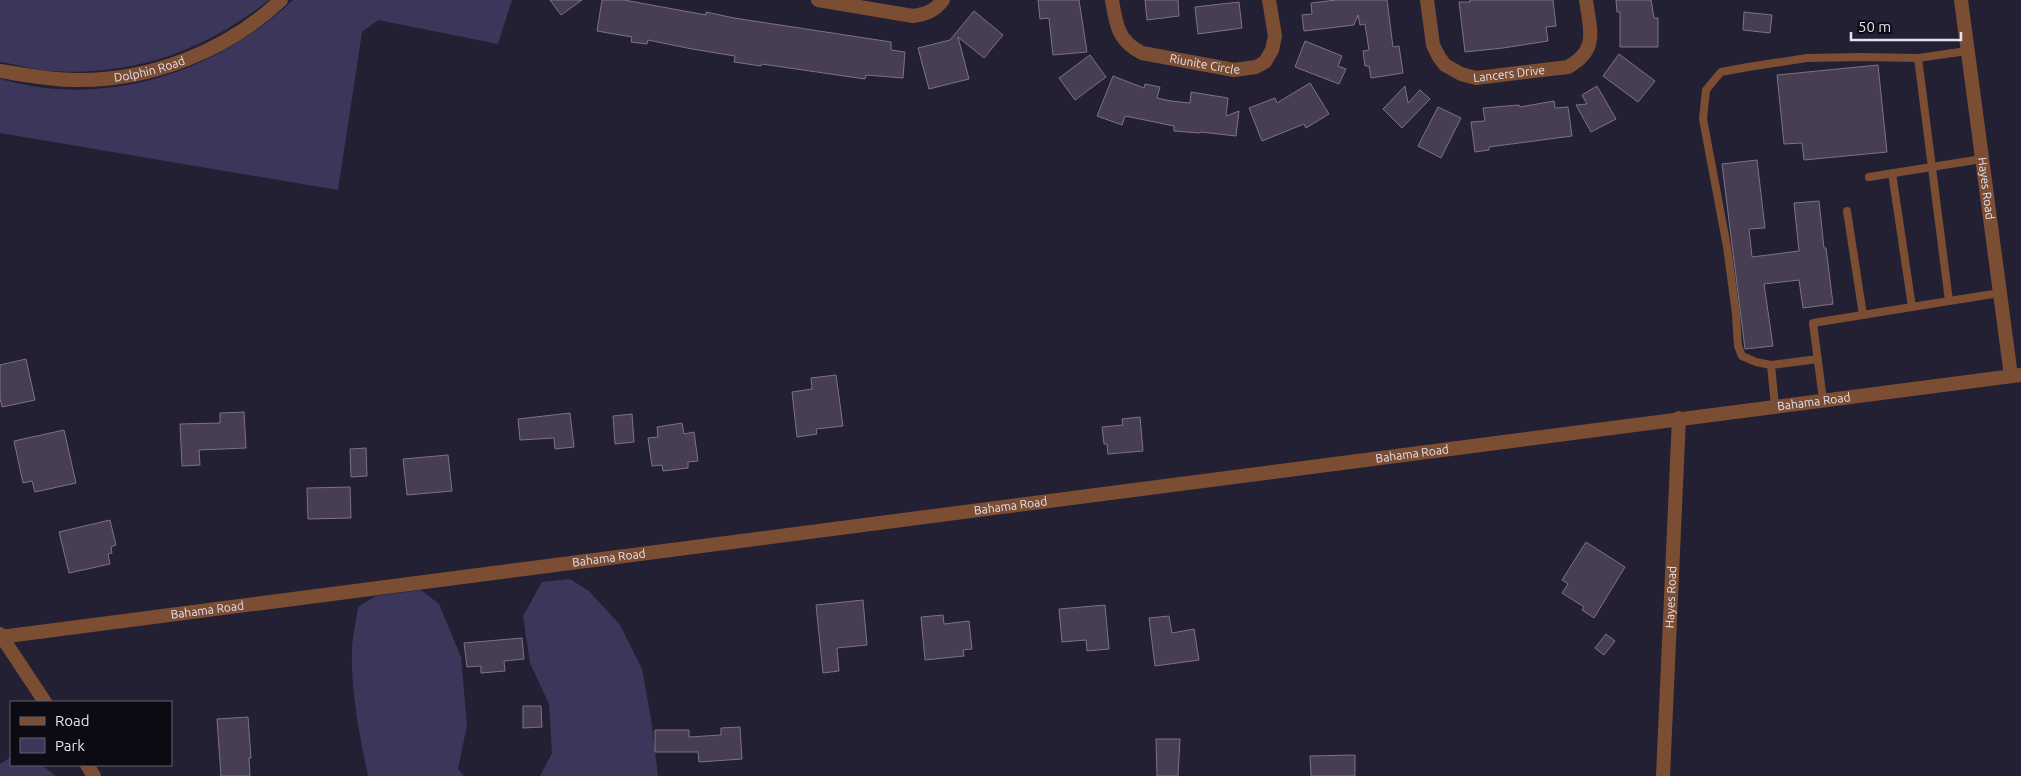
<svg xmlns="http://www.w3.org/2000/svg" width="2021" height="776" viewBox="0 0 2021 776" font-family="Ubuntu,sans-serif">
<rect width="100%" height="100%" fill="#232033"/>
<path fill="#3d365b" d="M0,0H269C202,53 127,79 41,70C28,68 14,64 0,62Z
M293,0H512L498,44L378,20L362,32L338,190L0,133V79C12,82 25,85 38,87C131,100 225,64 293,0Z
M570,579L589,591L620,625L642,669L651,719L658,776H540L552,753L549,704L530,663L523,616L542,582Z
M421,590L439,604L461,657L467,725L458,769L464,776H368C360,737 351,694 352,653C352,638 356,622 358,607L376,596Z
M11,757V765H42L56,776H0V764Z"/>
<path fill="#473e52" stroke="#7c7289" d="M550,0H582L561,15Z
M602,0H624L706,15V12L734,18L891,42V50L905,52L903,78L866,75L865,79L762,64L761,66L734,62L735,56L692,49L648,40L647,44L631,42L632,37L597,31Z
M1038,0H1079L1087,52L1053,55L1049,18L1040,19Z
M1145,0H1178L1179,16L1147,20Z
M1336,0H1387L1393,47L1399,46L1403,73L1371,78L1369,66H1365L1363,51L1369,50L1365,24L1360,25L1358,15L1354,25L1304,31L1302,15L1312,14L1311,3Z
M1470,0H1553L1556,26L1546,27L1548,41L1503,48L1465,52L1459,2H1470Z
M1616,0H1651L1654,18H1658V47H1620V12H1617Z
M1239,2L1242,28L1198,34L1195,7Z
M974,11L1003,35L984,58L958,37L969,79L929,89L918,48L950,40Z
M1744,12L1772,15L1770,33L1743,30Z
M1305,41L1342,56L1338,66L1346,69L1339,84L1295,67Z
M1619,54L1655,81L1638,102L1603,76Z
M1090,55L1106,77L1075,100L1059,78Z
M1878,65L1887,152L1804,160L1802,143L1784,144L1777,75Z
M1113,76L1144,88L1145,84L1160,87L1157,98L1171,101L1190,103L1191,92L1228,98L1226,116L1239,111L1236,136L1201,132L1200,133L1174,131V126L1125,116L1122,125L1097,116Z
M1310,83L1329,114L1306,128L1304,124L1262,141L1249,108L1275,98L1277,103Z
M1405,86L1408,103L1420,90L1430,99L1402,128L1383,109Z
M1597,86L1616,119L1591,132L1576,105L1587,104L1582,95Z
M1554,101L1555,108L1568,107L1572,136L1489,147V150L1475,152L1471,122L1485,121L1483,108L1519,105L1520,107Z
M1438,107L1461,118L1441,158L1418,146Z
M1757,160L1765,228L1749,229L1752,257L1799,251L1794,203L1819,201L1824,248H1826L1833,304L1803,308L1799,280L1764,284L1773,346L1745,349L1722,164Z
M26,359L35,400L2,407L0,398V365Z
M836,375L843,426L816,429L817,434L797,437L792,392L812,389L811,378Z
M244,412L246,448L199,450L200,465L182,466L180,424L220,423V413Z
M570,413L574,447L555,449L554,438L520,440L518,419Z
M632,414L634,442L615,444L613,416Z
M1140,417L1143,451L1108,454L1107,444H1104L1102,427L1123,425L1122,419Z
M682,423L684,434L694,432L698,461L688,462V468L663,471L662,465L652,466L648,438L658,437L657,427Z
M64,430L76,483L35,492L32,481L23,483L14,441Z
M366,448L367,476L351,477L350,449Z
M448,455L452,491L407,495L403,459Z
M350,487L351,518L308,519L307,488Z
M110,520L116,545L111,547L112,553L108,554L110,564L69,573L59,532Z
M1586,542L1625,567L1594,618L1582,610L1584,607L1562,593L1568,584L1562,580Z
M863,600L867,645L837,648L839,671L823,673L816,605Z
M1105,605L1109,649L1087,651L1086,640L1062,642L1059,609Z
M943,615L944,624L969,621L972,649L963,650L964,656L925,660L921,617Z
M1169,616L1172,633L1194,629L1199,660L1155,666L1149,618Z
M1606,634L1615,641L1604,655L1595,648Z
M522,638L524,659L504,661L505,671L481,673V666L467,667L464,643Z
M523,706H541L542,727L523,728Z
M248,717L251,758H249L250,776H221L217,719Z
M740,727L742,759L699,762L698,752H655V730H689V737L721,735V728Z
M1156,739H1180L1178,776H1157Z
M1355,755V776H1311L1310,756Z"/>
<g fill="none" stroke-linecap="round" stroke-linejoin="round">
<path stroke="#7b4d33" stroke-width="8" d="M1892,173L1912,307
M1869,177L1982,159
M1847,211L1863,315
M1949,301L2000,293
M1771,365L1756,362L1742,356L1738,346L1736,314L1727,247L1703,119L1706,90L1721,72L1748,67L1807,58L1862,57L1918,58
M1823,400L1813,323L1949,301L1918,58L1967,51
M1775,406L1771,365L1818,359"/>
<g stroke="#7b4d33" stroke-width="14">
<path d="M818,0L913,16C926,14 935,11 943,0"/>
<path id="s1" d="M1112,0C1116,25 1118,41 1142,53L1234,70L1256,67L1265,62L1272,50L1275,36L1269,0"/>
<path id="s2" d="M1427,0L1433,45L1439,57L1445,65L1461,74L1476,78L1568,67C1599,50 1590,30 1586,0"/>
<path id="s3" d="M1961,0L2011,376"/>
<path id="s4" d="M0,71C25,75 50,80 76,80C150,81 227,51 281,0"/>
<path id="s5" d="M0,637L2021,375"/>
<path id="s6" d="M1663,776L1679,418"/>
</g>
<path stroke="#7b4d33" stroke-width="14" d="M0,634L45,702
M87,765L94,776"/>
</g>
<g text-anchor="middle" stroke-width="4" stroke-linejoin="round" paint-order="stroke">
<g font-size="12" fill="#e4e2ef" stroke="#0c0b14">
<text dy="4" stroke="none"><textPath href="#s1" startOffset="128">Riunite Circle</textPath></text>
<text dy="4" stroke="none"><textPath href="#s4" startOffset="151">Dolphin Road</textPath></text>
<text dy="4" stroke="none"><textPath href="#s2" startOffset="136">Lancers Drive</textPath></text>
<text dy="4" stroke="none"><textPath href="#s3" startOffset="190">Hayes Road</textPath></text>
<text dy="4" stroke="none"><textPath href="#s5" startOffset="1829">Bahama Road</textPath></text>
<text dy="4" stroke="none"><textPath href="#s5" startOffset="1424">Bahama Road</textPath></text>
<text dy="4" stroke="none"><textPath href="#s5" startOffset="1019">Bahama Road</textPath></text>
<text dy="4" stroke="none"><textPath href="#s5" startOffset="614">Bahama Road</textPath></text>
<text dy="4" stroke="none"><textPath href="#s6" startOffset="179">Hayes Road</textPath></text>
<text dy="4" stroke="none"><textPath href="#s5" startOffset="209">Bahama Road</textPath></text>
</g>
</g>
<rect x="10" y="701" width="162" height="65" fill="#0c0b14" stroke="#62616c"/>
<rect x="20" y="717" width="25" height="8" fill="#7b4d33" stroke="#62616c"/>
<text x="55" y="726" font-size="15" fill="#e4e2ef">Road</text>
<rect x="20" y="738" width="25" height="15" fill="#3d365b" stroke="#62616c"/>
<text x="55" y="751" font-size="15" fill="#e4e2ef">Park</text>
<path d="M1851 32v8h110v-8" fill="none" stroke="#e4e2ef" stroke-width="2.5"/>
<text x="1858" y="32" font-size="15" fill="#e4e2ef" stroke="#0c0b14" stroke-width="4" paint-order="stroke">50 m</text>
</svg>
